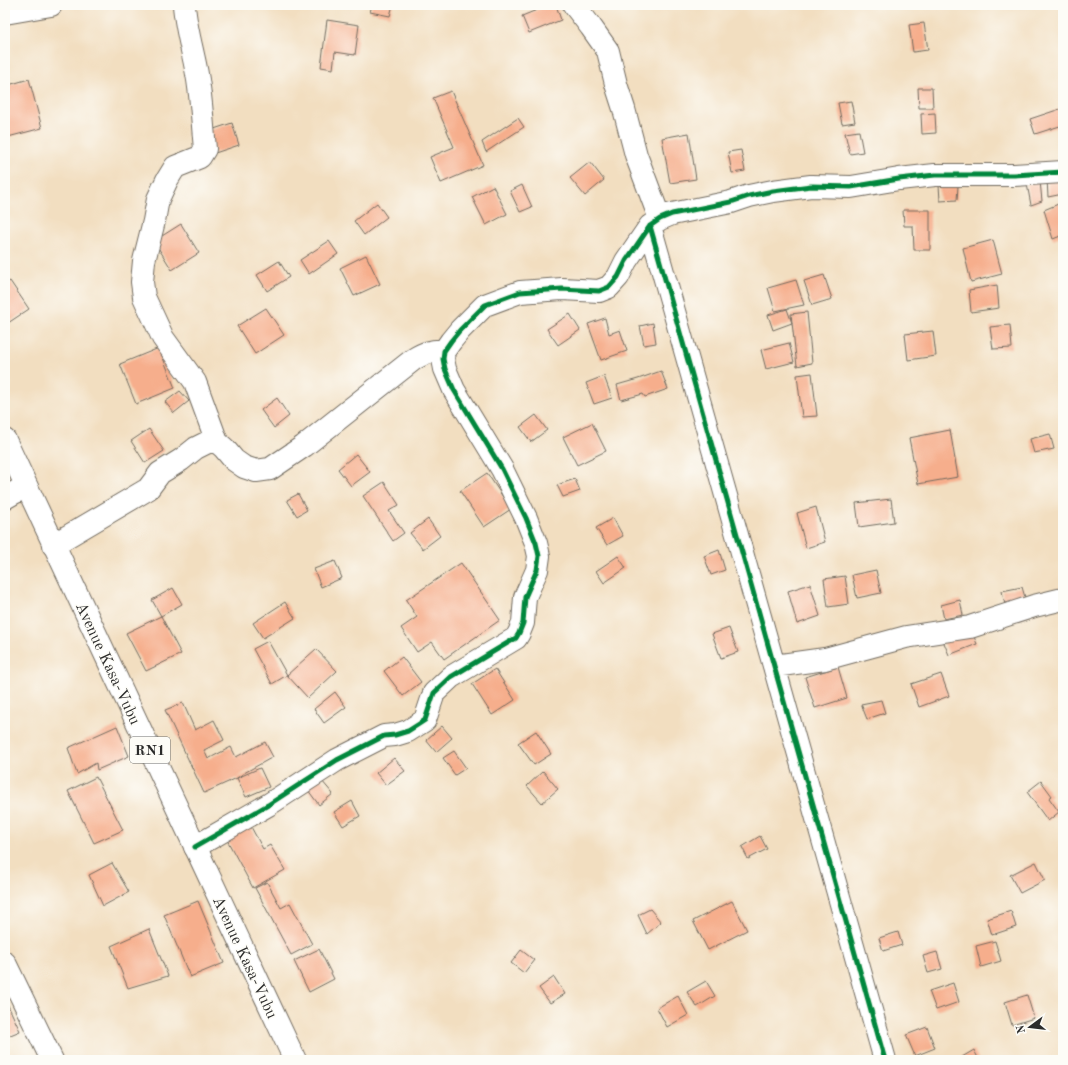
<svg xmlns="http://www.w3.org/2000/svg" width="1068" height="1065" viewBox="0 0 1068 1065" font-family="'Old Standard TT',serif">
<rect width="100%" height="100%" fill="#fdfcf7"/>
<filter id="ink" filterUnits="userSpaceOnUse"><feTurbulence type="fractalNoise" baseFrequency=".025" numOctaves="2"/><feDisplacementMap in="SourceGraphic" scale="8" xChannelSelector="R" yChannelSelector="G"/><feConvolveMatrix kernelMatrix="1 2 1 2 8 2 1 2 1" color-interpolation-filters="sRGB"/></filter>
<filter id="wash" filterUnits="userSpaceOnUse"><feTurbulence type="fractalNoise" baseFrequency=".012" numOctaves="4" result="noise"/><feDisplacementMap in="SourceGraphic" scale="16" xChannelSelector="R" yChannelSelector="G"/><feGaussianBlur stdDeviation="0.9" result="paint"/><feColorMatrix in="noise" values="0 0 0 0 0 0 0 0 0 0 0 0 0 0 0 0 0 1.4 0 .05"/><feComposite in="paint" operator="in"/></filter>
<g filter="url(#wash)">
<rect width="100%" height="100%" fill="#f2dec0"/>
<g id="blocks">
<path fill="#f6ae8c" d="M372,5H393L390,16L370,12Z
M549,5H556L561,20L529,33L522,16Z
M327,20L359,25L355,55L335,52L333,69L321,67Z
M924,23L928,50L913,52L909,25Z
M29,79L42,128L8,137L5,127V86Z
M918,88H932L933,108H919Z
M451,91L483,165L441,183L430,157L454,147L433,98Z
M851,101L855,122L842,124L838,103Z
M1063,108V125L1035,134L1030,119Z
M935,113L936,133L922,134L921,114Z
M518,118L524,127L486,152L482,142Z
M232,123L239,145L215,153L208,131Z
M859,131L863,152L850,154L845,133Z
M689,133L696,179L670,183L662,138Z
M741,150L745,171L732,173L728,152Z
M590,162L604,180L585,196L570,178Z
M1063,177V194L1048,197L1047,179Z
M1040,181L1042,201L1031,205L1027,184Z
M522,185L532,207L520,212L510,191Z
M939,185L958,186L957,200L940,201Z
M493,186L507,214L486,225L472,197Z
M1063,202V235L1053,239L1044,210Z
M377,203L387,217L364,235L354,221Z
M903,210H930V250H914L913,226H904Z
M181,224L199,253L172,270L154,241Z
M993,240L1002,274L971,282L963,248Z
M329,241L338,254L309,274L300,260Z
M366,255L380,284L354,296L340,268Z
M279,261L289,277L267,291L257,275Z
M824,275L832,299L812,305L804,281Z
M796,280L804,305L775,311L768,288Z
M10,281L29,309L8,323L5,317V284Z
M997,285L999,308L971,312L969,290Z
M266,308L284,335L255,354L237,326Z
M787,309L792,323L773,330L768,315Z
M807,312L812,363L797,366L791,314Z
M570,314L580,330L558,345L547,329Z
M605,318L609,334L620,330L627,351L601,360L588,324Z
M653,323L656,343L644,345L640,326Z
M1010,325L1012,348L993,349L990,327Z
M933,331L936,356L908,360L905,334Z
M789,343L794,362L766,369L761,350Z
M159,348L175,388L136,404L120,364Z
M661,371L668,389L645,397L643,394L621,400L617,385L638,379Z
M812,373L817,416L802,417L797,375Z
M604,376L612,398L594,404L586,383Z
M180,391L189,401L174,413L165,402Z
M277,398L289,416L274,428L261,410Z
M536,415L547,430L531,442L520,427Z
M592,423L606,451L577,465L563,437Z
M149,429L164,451L145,463L131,441Z
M950,430L958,477L918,484L909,438Z
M1050,434L1054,449L1034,453L1030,439Z
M356,454L370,472L351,486L338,469Z
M487,473L511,509L484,527L460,491Z
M575,479L580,491L563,497L557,485Z
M384,482L399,505L389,511L404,533L393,541L363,496Z
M298,494L307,510L297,516L287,500Z
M891,499L894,522L859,527L856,503Z
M816,507L825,542L806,548L797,513Z
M613,518L623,536L607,545L596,528Z
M428,519L440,536L423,549L410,533Z
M719,550L725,570L711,575L704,556Z
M618,556L626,568L604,583L596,571Z
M335,561L342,578L321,587L314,569Z
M461,563L500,620L444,659L432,642L417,652L401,628L417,617L406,600Z
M876,570L881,593L857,598L852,575Z
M845,576L849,604L828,607L824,579Z
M810,584L820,616L797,624L788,591Z
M1022,587L1026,601L1005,605L1002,591Z
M173,588L182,604L161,616L152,600Z
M960,600L963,615L944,619L941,605Z
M285,602L295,618L263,638L253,623Z
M161,616L181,654L146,671L126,633Z
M970,627L977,644L949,655L942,638Z
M729,628L738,652L721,658L712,634Z
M268,641L287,675L272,684L253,649Z
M316,649L337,671L308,698L287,675Z
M402,657L421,682L403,696L384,671Z
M838,667L847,698L815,708L805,677Z
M495,669L515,700L492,715L472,684Z
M941,674L949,696L919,707L911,684Z
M335,692L346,707L324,723L314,709Z
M881,700L885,713L867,719L861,704Z
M183,703L195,730L214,720L224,740L204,750L208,759L231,747L236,757L265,742L273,757L244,773L237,778L260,768L269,787L246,797L237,778L204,793L165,710Z
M117,726L129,756L97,770L96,763L77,774L68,748Z
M442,726L452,738L436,752L426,740Z
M536,731L551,754L534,765L518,743Z
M454,751L466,768L455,775L443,758Z
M394,758L405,771L386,785L376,773Z
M543,771L558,789L542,803L527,786Z
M316,774L333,794L319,805L305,786Z
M96,777L123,830L94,843L68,791Z
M1041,781L1052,796L1049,798L1059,812L1048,821L1027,792Z
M352,801L360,816L343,826L334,812Z
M250,825L263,849L270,845L285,870L253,888L226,838Z
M760,836L767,849L748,859L742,847Z
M1036,862L1045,880L1020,893L1010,875Z
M112,863L129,892L103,906L89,875Z
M267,882L281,908L290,903L312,944L291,955L255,888Z
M198,901L224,963L190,977L164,915Z
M732,901L747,930L708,950L693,921Z
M650,909L661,922L647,934L638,915Z
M1011,911L1016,927L992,935L987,919Z
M149,929L168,976L128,988L111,946Z
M898,932L902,945L883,951L879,938Z
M995,941L1001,961L981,967L976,946Z
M319,949L334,979L309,992L294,961Z
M521,950L534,960L524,973L511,963Z
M937,952L942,969L928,973L923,956Z
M554,977L565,994L550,1003L539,988Z
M706,981L715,996L697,1007L687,992Z
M953,983L959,1002L936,1010L929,991Z
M1027,995L1034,1018L1012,1025L1005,1002Z
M678,996L688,1015L667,1027L657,1008Z
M5,999L20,1031L8,1036L5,1031Z
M927,1027L935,1048L915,1056L906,1035Z
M974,1050L979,1060H963L962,1057Z"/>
</g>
</g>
<g filter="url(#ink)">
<use href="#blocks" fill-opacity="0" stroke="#716a5f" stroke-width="1"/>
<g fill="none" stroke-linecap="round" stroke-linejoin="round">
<defs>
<path id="street" d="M184,5C186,33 196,60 199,87C202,108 203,129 205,149L200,157L175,167L167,180L158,199L154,221L144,261L142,282L144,297L163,338L195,382L217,442L224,448L234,460L244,467L256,471L270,469L304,446L414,359C424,353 432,350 444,351
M574,5L591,27L608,51L616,84L624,109L636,155L660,219
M5,13L51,5
M650,226L885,1060
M5,498L26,486
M53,545L148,489L160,473L181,460L196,448L208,442H217
M774,666L825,659L906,637L970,627L1034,606L1063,599
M195,847L268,805L337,760L384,736L395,735L408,731L419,724L425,720L434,693L451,677L516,638L519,633L523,623L525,597L537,570L539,556L536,543L526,518L502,469L454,390L445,369L443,359L444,351L451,341L460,330L485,305L520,292L562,289L599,291L609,287L618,277L626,261L650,226L660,219L672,214L731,202L749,196L773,191L811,186L851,187L899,179L935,175H1014L1063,172
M5,963L52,1060"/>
<path id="highway" d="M5,440L295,1060"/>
</defs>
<use href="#street" stroke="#716a5f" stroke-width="24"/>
<use href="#highway" stroke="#716a5f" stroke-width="24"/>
<use href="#street" stroke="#fff" stroke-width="22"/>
<use href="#highway" stroke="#fff" stroke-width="22"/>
<defs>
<path id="cycleway" d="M650,226L885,1060
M195,847L268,805L337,760L384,736L395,735L408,731L419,724L425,720L434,693L451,677L516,638L519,633L523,623L525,597L537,570L539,556L536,543L526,518L502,469L454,390L445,369L443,359L444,351L451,341L460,330L485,305L520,292L562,289L599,291L609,287L618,277L626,261L650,226L660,219L672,214L731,202L749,196L773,191L811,186L851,187L899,179L935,175H1014L1063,172"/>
</defs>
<use href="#cycleway" stroke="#fdfcf7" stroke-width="8"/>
<use href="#cycleway" stroke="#00873e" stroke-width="5"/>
</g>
</g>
<g text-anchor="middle" stroke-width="3" stroke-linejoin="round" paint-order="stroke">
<rect fill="#fdfcf7" stroke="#6a6a68" stroke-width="1" x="130" y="737" width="40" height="26" rx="3"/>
<g font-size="15" font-weight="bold" fill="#2b2b2b">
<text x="150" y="755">RN1</text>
</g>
<g font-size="16" fill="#2b2b2b" stroke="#fdfcf7">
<text transform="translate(109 663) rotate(65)" y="6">Avenue Kasa-Vubu</text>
<text transform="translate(246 957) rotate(65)" y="6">Avenue Kasa-Vubu</text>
</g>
</g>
<rect width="1068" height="1065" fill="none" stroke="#fdfcf7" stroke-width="20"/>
<g transform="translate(1030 1027) rotate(255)" stroke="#fdfcf7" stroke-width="3" paint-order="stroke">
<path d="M0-3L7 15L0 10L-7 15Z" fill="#2b2b2b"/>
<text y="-6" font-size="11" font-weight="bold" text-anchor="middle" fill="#2b2b2b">N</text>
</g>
</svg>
